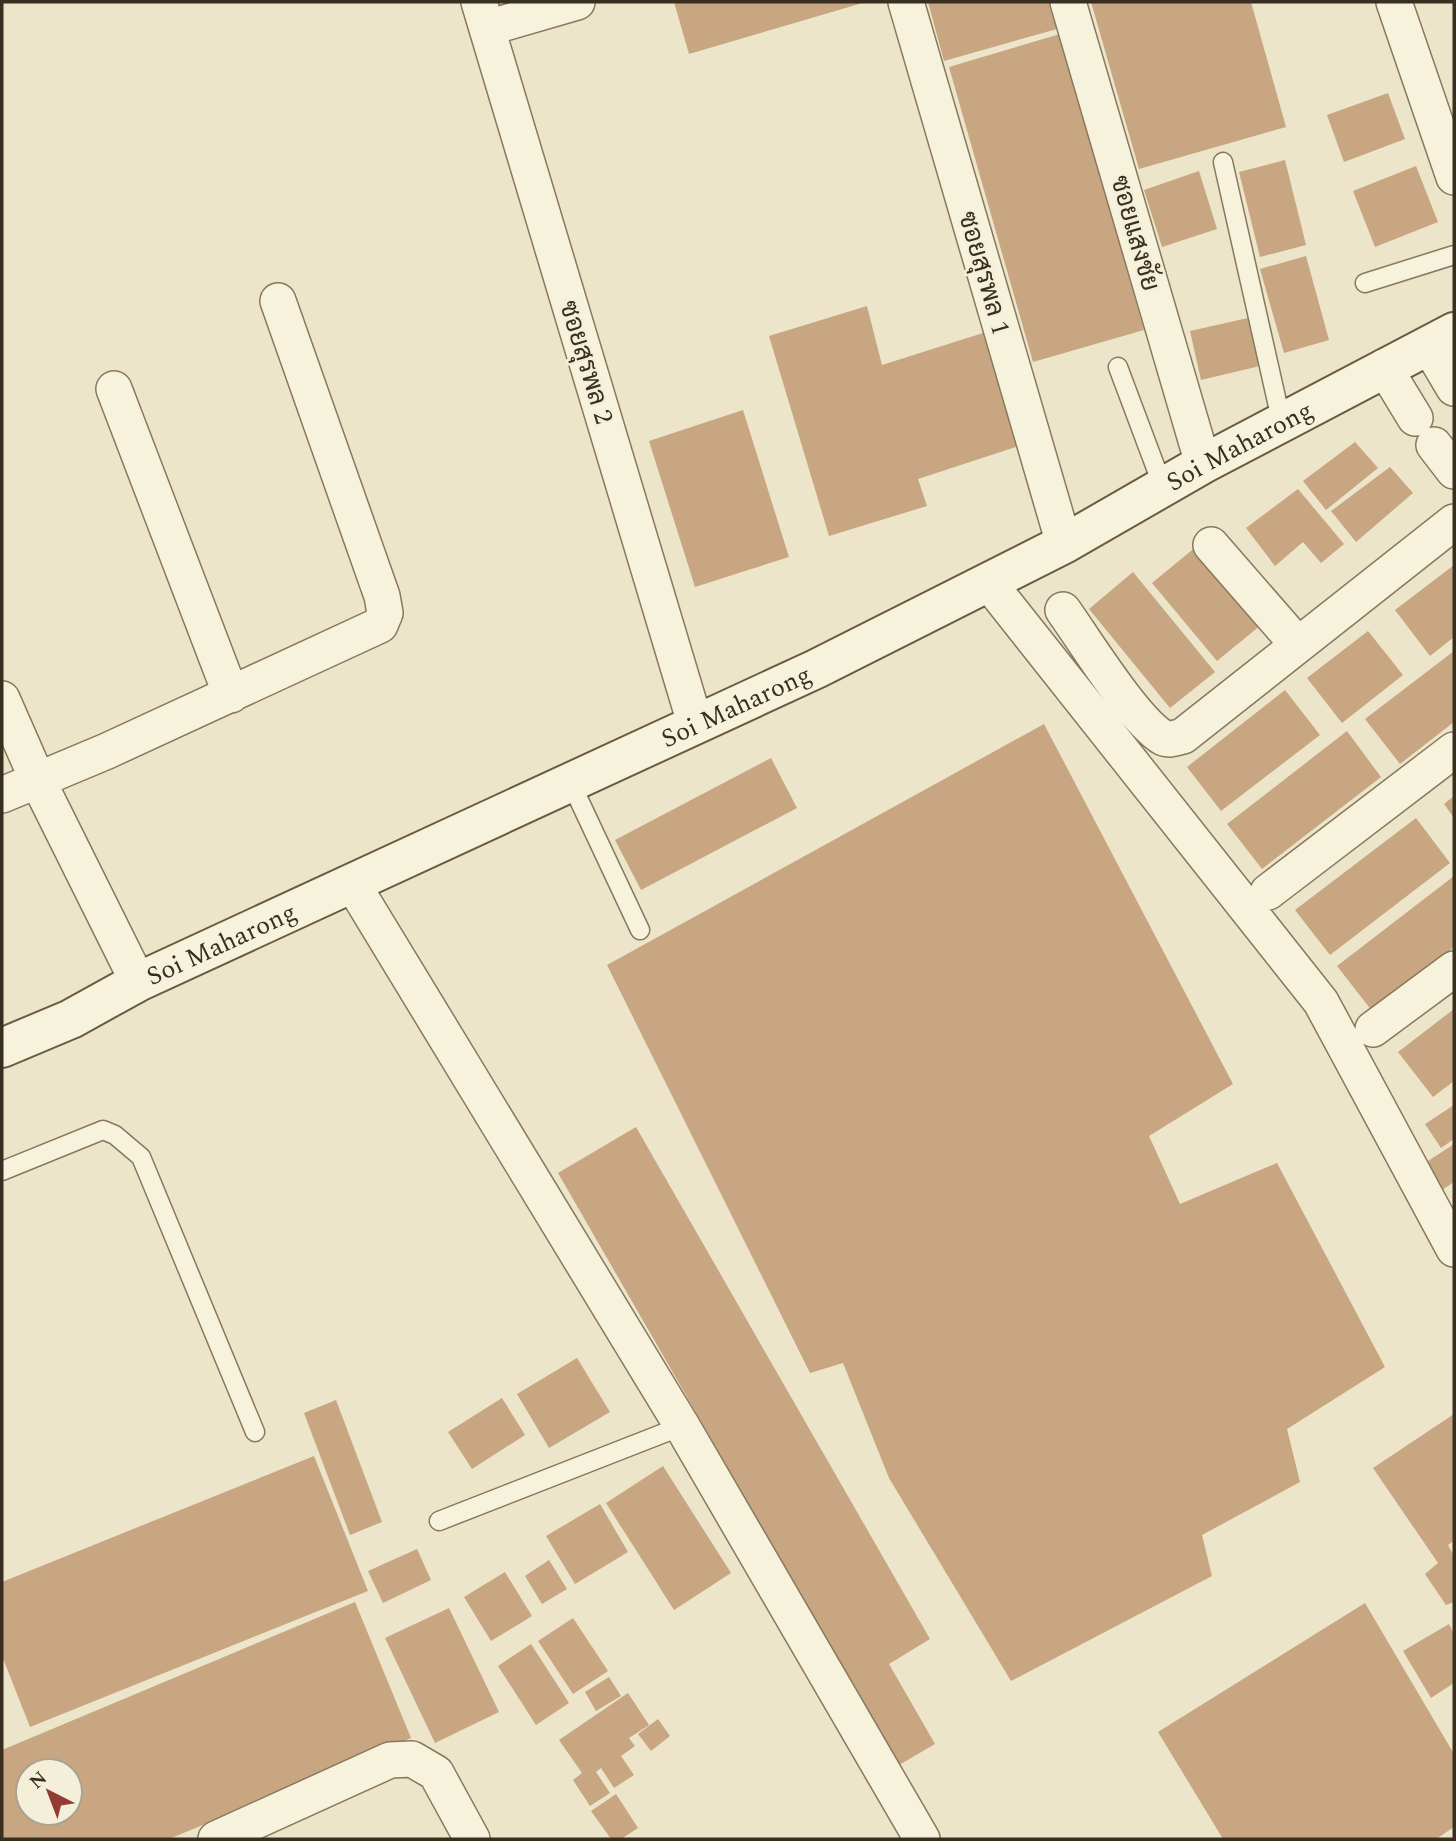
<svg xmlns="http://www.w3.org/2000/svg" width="1456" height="1841" viewBox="0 0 1456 1841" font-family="Spectral,Sarabun,serif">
<rect width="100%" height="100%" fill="#ece5c9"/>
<path fill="#c7a681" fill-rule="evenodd" d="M674,2H866L689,54Z
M928,2H1050L1057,29L944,61Z
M1091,2H1251L1286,127L1139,169Z
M1060,34L1144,330L1033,362L949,67Z
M1388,93L1405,139L1344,162L1327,115Z
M1285,160L1306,245L1260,257L1239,172Z
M1416,166L1438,222L1375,247L1353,191Z
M1199,171L1217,229L1162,247L1144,190Z
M1306,256L1329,340L1284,353L1260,269Z
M867,306L882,365L983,333L1019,446L918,479L927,506L829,536L769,336Z
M1248,318L1260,366L1201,380L1190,331Z
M743,410L789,557L695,587L649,441Z
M1355,442L1378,468L1326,510L1303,481Z
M1390,467L1413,493L1356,542L1331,511Z
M1298,489L1344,544L1321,563L1303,542L1275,566L1246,528Z
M1197,546L1261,625L1217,661L1152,583Z
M1454,565V637L1430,656L1395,610Z
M1133,572L1215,672L1170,708L1089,609Z
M1368,631L1403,675L1342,723L1307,678Z
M1454,651V722L1400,764L1365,719Z
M1285,690L1320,735L1221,811L1187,767Z
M1044,724L1233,1084L1149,1136L1180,1204L1277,1163L1385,1367L1287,1429L1300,1482L1202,1535L1212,1576L1011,1681L889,1478L843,1363L810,1373L607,965Z
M1347,731L1381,777L1262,869L1227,824Z
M771,758L797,808L641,890L615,840Z
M1454,796V818L1444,804Z
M1416,818L1450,863L1330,955L1295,910Z
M1454,876V947L1372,1011L1337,966Z
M1454,1009V1081L1433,1097L1398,1052Z
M1454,1105V1139L1441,1148L1425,1124Z
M636,1127L930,1639L889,1664L935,1744L899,1765L558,1173Z
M1454,1144V1182L1436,1194L1419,1167Z
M577,1358L610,1412L549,1448L517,1394Z
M502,1398L525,1435L472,1469L448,1432Z
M336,1400L382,1522L350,1535L304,1413Z
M1454,1414V1541L1448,1545L1454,1556V1602L1446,1605L1425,1574L1438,1563L1373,1468Z
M314,1456L368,1591L30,1727L2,1656V1582Z
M663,1466L731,1573L674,1610L606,1503Z
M600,1504L628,1552L575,1584L546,1536Z
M417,1549L431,1580L383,1603L368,1571Z
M549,1560L567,1589L542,1604L525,1576Z
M505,1572L532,1616L491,1641L464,1597Z
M355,1602L411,1738L169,1839H2V1750ZM28,1771H70V1813H28Z
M1365,1603L1454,1754V1827L1436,1839H1223L1158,1732Z
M449,1608L499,1712L435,1743L385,1638Z
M573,1618L608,1671L573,1694L538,1641Z
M1449,1624L1454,1634V1683L1431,1698L1403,1651Z
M531,1644L569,1703L536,1725L498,1666Z
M609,1677L621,1696L596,1711L585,1692Z
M628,1693L649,1725L629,1738L635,1746L621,1756L634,1775L614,1788L601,1768L596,1772L610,1793L590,1806L573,1780L582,1773L559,1740Z
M658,1719L670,1736L651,1751L638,1734Z
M616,1794L638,1828L621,1839H611L591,1811Z"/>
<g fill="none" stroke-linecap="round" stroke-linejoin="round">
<defs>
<path id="lane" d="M1223,162L1282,424
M1365,283L1454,255
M1118,367L1163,487
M570,781L640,930
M2,1171L103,1130L115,1135L141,1157L255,1432
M439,1521L682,1426"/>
<path id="street" d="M479,2L695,723
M906,2L1064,544
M1068,2L1203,464
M1394,2L1454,177
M487,28L577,2
M1429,346L1454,388
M1384,367L1415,418
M114,389L231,695
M1434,445L1454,471
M1211,545L1298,645
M989,583L1321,1002L1454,1249
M1063,610C1085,641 1133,719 1162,737C1168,741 1175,738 1183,736L1454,522
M2,699L38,781L138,982
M2,795L107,751L380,625L385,613L382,596L278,301
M352,883L682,1426L922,1839
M1268,892L1454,750
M1373,1029L1454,969
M216,1839L390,1760L412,1759L436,1773L472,1839"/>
<g id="secondary">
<path id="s1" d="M2,1048L71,1019L138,982L816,669L1064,544L1203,464L1454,332"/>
</g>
</defs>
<use href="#lane" stroke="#87785f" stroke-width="21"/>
<use href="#street" stroke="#87785f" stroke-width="38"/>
<use href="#secondary" stroke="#695a42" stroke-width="42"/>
<use href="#lane" stroke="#f7f2dc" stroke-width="18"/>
<use href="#street" stroke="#f7f2dc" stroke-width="35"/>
<use href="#secondary" stroke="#f7f2dc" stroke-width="38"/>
</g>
<g text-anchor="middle" stroke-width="5" stroke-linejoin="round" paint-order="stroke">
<g font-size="26" fill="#382f21" stroke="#f4efd8">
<text transform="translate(1136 233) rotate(74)" y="9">ซอยแสงชัย</text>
<text transform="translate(985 273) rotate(74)" y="9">ซอยสุรพล 1</text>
<text transform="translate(587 362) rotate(73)" y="9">ซอยสุรพล 2</text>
<text dy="9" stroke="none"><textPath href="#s1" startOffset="1377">Soi Maharong</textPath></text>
<text dy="9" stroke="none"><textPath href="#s1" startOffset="810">Soi Maharong</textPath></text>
<text dy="9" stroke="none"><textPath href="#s1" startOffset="243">Soi Maharong</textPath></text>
</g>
</g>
<rect width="1456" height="1841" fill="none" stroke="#382f21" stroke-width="7"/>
<g transform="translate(49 1792) rotate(318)"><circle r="33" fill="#f4efd8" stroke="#a9a28f" stroke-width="2"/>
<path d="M0-5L12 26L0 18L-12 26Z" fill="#923c32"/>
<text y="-10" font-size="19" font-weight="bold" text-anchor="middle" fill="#382f21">N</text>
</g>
</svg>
